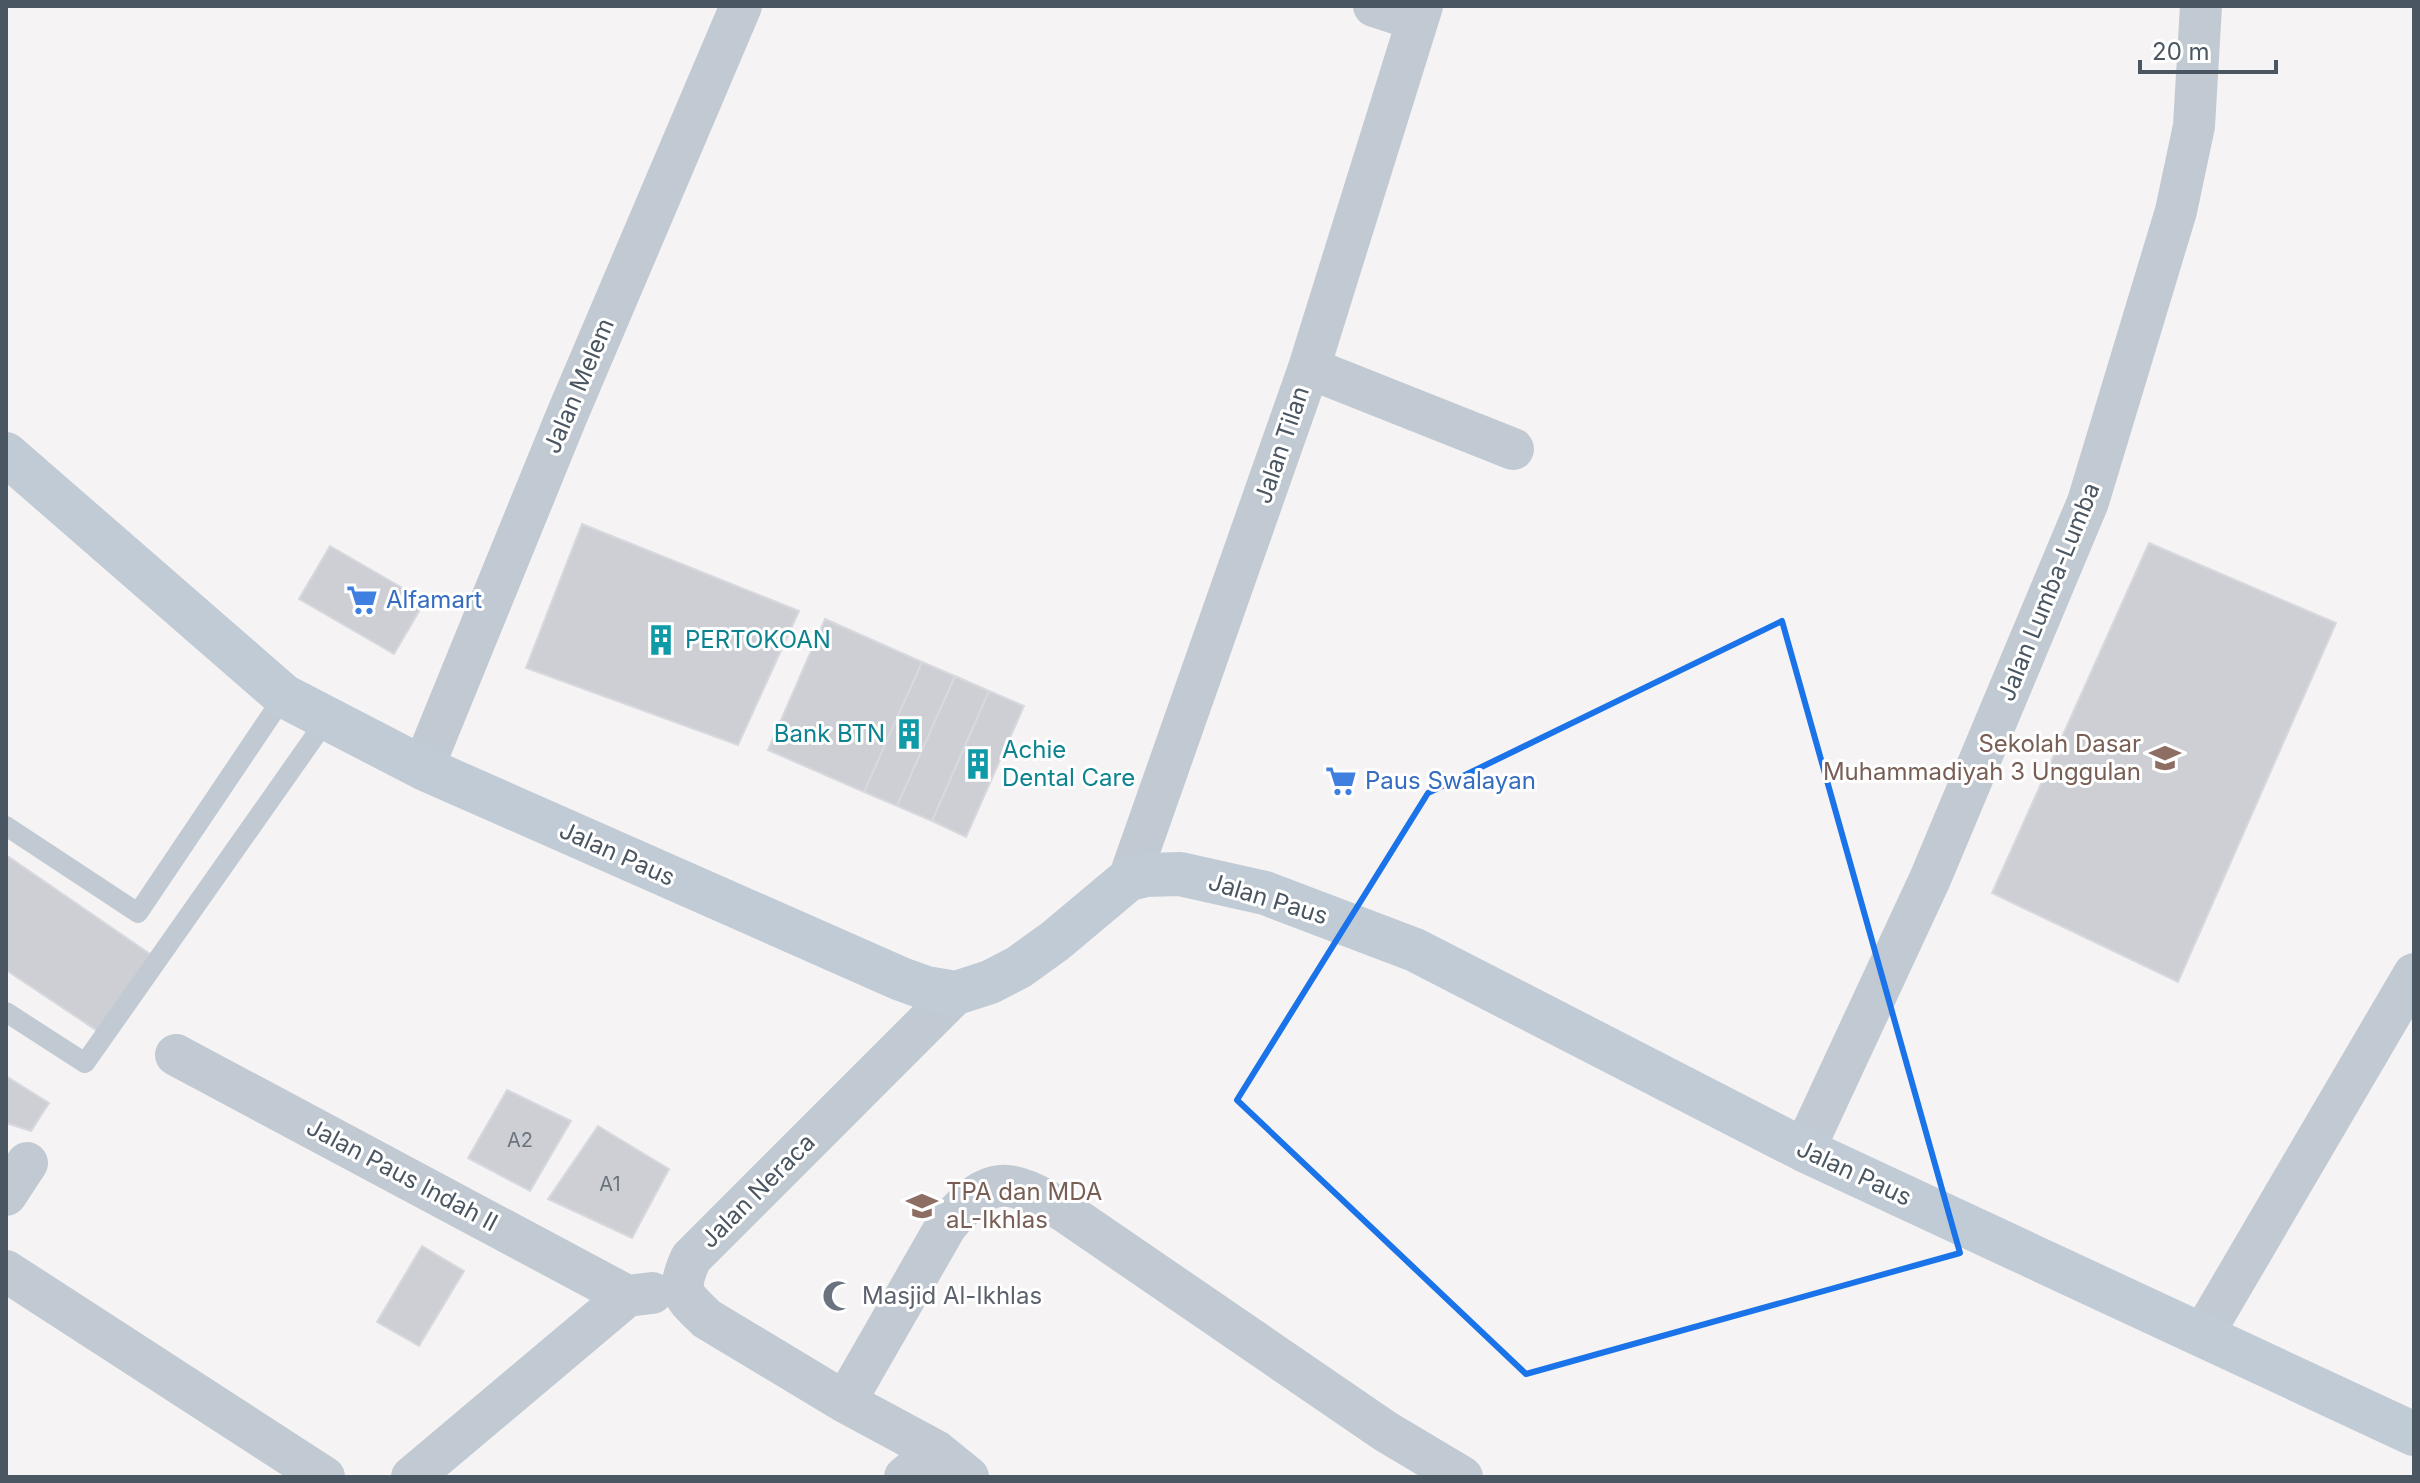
<svg xmlns="http://www.w3.org/2000/svg" width="2420" height="1483" viewBox="0 0 2420 1483" font-family="Inter,sans-serif">
<rect width="100%" height="100%" fill="#f5f3f3"/>
<path fill="#cdcfd5" stroke="#d7d9de" stroke-width="2" d="M582,524L799,611L738,745L526,668Z
M2149,543L2336,623L2178,982L1992,893Z
M330,546L425,601L394,654L299,599Z
M825,619L922,662L864,792L768,750Z
M922,662L955,676L897,806L864,792Z
M955,676L989,691L932,821L897,806Z
M989,691L1024,706L966,837L932,821Z
M6,855L150,954L99,1032L6,970Z
M6,1076L49,1103L31,1131L6,1123Z
M507,1090L571,1121L530,1191L468,1158Z
M598,1126L669,1169L632,1238L548,1199Z
M422,1246L464,1271L419,1346L377,1322Z"/>
<g fill="none" stroke-linecap="round" stroke-linejoin="round">
<path stroke="#c1cad2" stroke-width="20" d="M6,826L138,913L284,696
M6,1012L85,1063L327,719"/>
<path stroke="#c1cad2" stroke-width="42" d="M1374,6L1417,20
M1309,368L1513,449
M423,768L567,415L741,6
M1129,879L1309,368L1422,6
M956,993L691,1258C676,1292 682,1295 707,1319L845,1402L936,1451L968,1477
M176,1055L627,1296
M1804,1150L1930,879L2088,502L2176,211L2194,126L2201,6
M6,1195L27,1163
M6,1271L324,1477
M2202,1336L2414,974
M845,1402L946,1226C990,1173 1008,1177 1064,1211L1385,1431L1462,1477
M412,1477L627,1296L652,1293
M905,1477L936,1451"/>
<path stroke="#c1cbd6" stroke-width="44" d="M6,454L284,696L423,768L901,979L926,988L956,993L990,982L1019,967L1055,941L1129,879L1146,875L1180,874L1265,893L1415,950L1804,1150L2414,1434"/>
</g>
<path fill="none" stroke="#1a73e8" stroke-width="6" stroke-linejoin="round" d="M1782,621L1960,1253L1526,1374L1237,1100L1428,793Z"/>
<defs>
<symbol id="supermarket-bare" viewBox="-9 -9 18 18"><path d="M-6-5.5h2.5l.6 2H6L4.5 2H-2.5L-4.4-4H-6ZM-1.5 3.2a1.3 1.3 0 1 0 .1 0ZM3 3.2a1.3 1.3 0 1 0 .1 0Z" fill="#3f7fe0" stroke="#fff" stroke-width="2.5" paint-order="stroke"/></symbol>
<symbol id="building-bare" viewBox="-9 -9 18 18"><path d="M-4-6H4V6H1V3H-1V6H-4ZM-2.5-4.3h1.7v1.8h-1.7ZM.8-4.3h1.7v1.8H.8ZM-2.5-1h1.7V.8h-1.7ZM.8-1h1.7V.8H.8Z" fill="#0f9aa8" stroke="#fff" stroke-width="2.5" paint-order="stroke"/></symbol>
<symbol id="school-bare" viewBox="-9 -9 18 18"><path d="M0-5L7-2L0 1L-7-2ZM-4 1L0 2.5L4 1V4Q0 6-4 4Z" fill="#8d6e63" stroke="#fff" stroke-width="2.5" paint-order="stroke"/></symbol>
<symbol id="mosque-bare" viewBox="-9 -9 18 18"><path d="M3.5-4.9A6 6 0 1 0 3.5 4.9A5 5 0 1 1 3.5-4.9Z" fill="#6b7280" stroke="#fff" stroke-width="2.5" paint-order="stroke"/></symbol>
</defs>
<g fill-rule="evenodd">
<use href="#supermarket-bare" x="340" y="578" width="44" height="44"/>
<use href="#building-bare" x="639" y="618" width="44" height="44"/>
<use href="#building-bare" x="887" y="712" width="44" height="44"/>
<use href="#school-bare" x="2143" y="736" width="44" height="44"/>
<use href="#building-bare" x="956" y="742" width="44" height="44"/>
<use href="#supermarket-bare" x="1319" y="759" width="44" height="44"/>
<use href="#school-bare" x="900" y="1184" width="44" height="44"/>
<use href="#mosque-bare" x="816" y="1274" width="44" height="44"/>
</g>
<g text-anchor="middle" stroke-width="6" stroke-linejoin="round" paint-order="stroke">
<g font-size="20" fill="#6b747e">
<text x="520" y="1147">A2</text>
<text x="610" y="1191">A1</text>
</g>
<g font-size="24" fill="#4a5661" stroke="#fff">
<text transform="translate(579 386) rotate(-67)" y="8">Jalan Melem</text>
<text transform="translate(1282 445) rotate(-71)" y="8">Jalan Tilan</text>
<text transform="translate(2049 592) rotate(-68)" y="8">Jalan Lumba-Lumba</text>
<text transform="translate(617 854) rotate(24)" y="8">Jalan Paus</text>
<text transform="translate(1268 899) rotate(17)" y="8">Jalan Paus</text>
<text transform="translate(1854 1173) rotate(25)" y="8">Jalan Paus</text>
<text transform="translate(402 1175) rotate(28)" y="8">Jalan Paus Indah II</text>
<text transform="translate(758 1191) rotate(-45)" y="8">Jalan Neraca</text>
</g>
<g font-size="24" fill="#366cbe" stroke="#fff" text-anchor="start">
<text x="386" y="608">Alfamart</text>
<text x="1365" y="789">Paus Swalayan</text>
</g>
<g font-size="24" fill="#0d838f" stroke="#fff" text-anchor="start">
<text x="685" y="648">PERTOKOAN</text>
<text x="885" y="742" text-anchor="end">Bank BTN</text>
<text x="1002" y="758">Achie<tspan x="1002" dy="28">Dental Care</tspan></text>
</g>
<g font-size="24" fill="#785e54" stroke="#fff" text-anchor="end">
<text x="2141" y="752">Sekolah Dasar<tspan x="2141" dy="28">Muhammadiyah 3 Unggulan</tspan></text>
<text x="946" y="1200" text-anchor="start">TPA dan MDA<tspan x="946" dy="28">aL-Ikhlas</tspan></text>
</g>
<g font-size="24" fill="#5b616d" stroke="#fff" text-anchor="start">
<text x="862" y="1304">Masjid Al-Ikhlas</text>
</g>
</g>
<rect width="2420" height="1483" fill="none" stroke="#4a5661" stroke-width="16"/>
<path d="M2140 60v12h136v-12" fill="none" stroke="#4a5661" stroke-width="4"/>
<text x="2152" y="60" font-size="24" fill="#4a5661" stroke="#ffffff" stroke-width="6" paint-order="stroke">20 m</text>
</svg>
